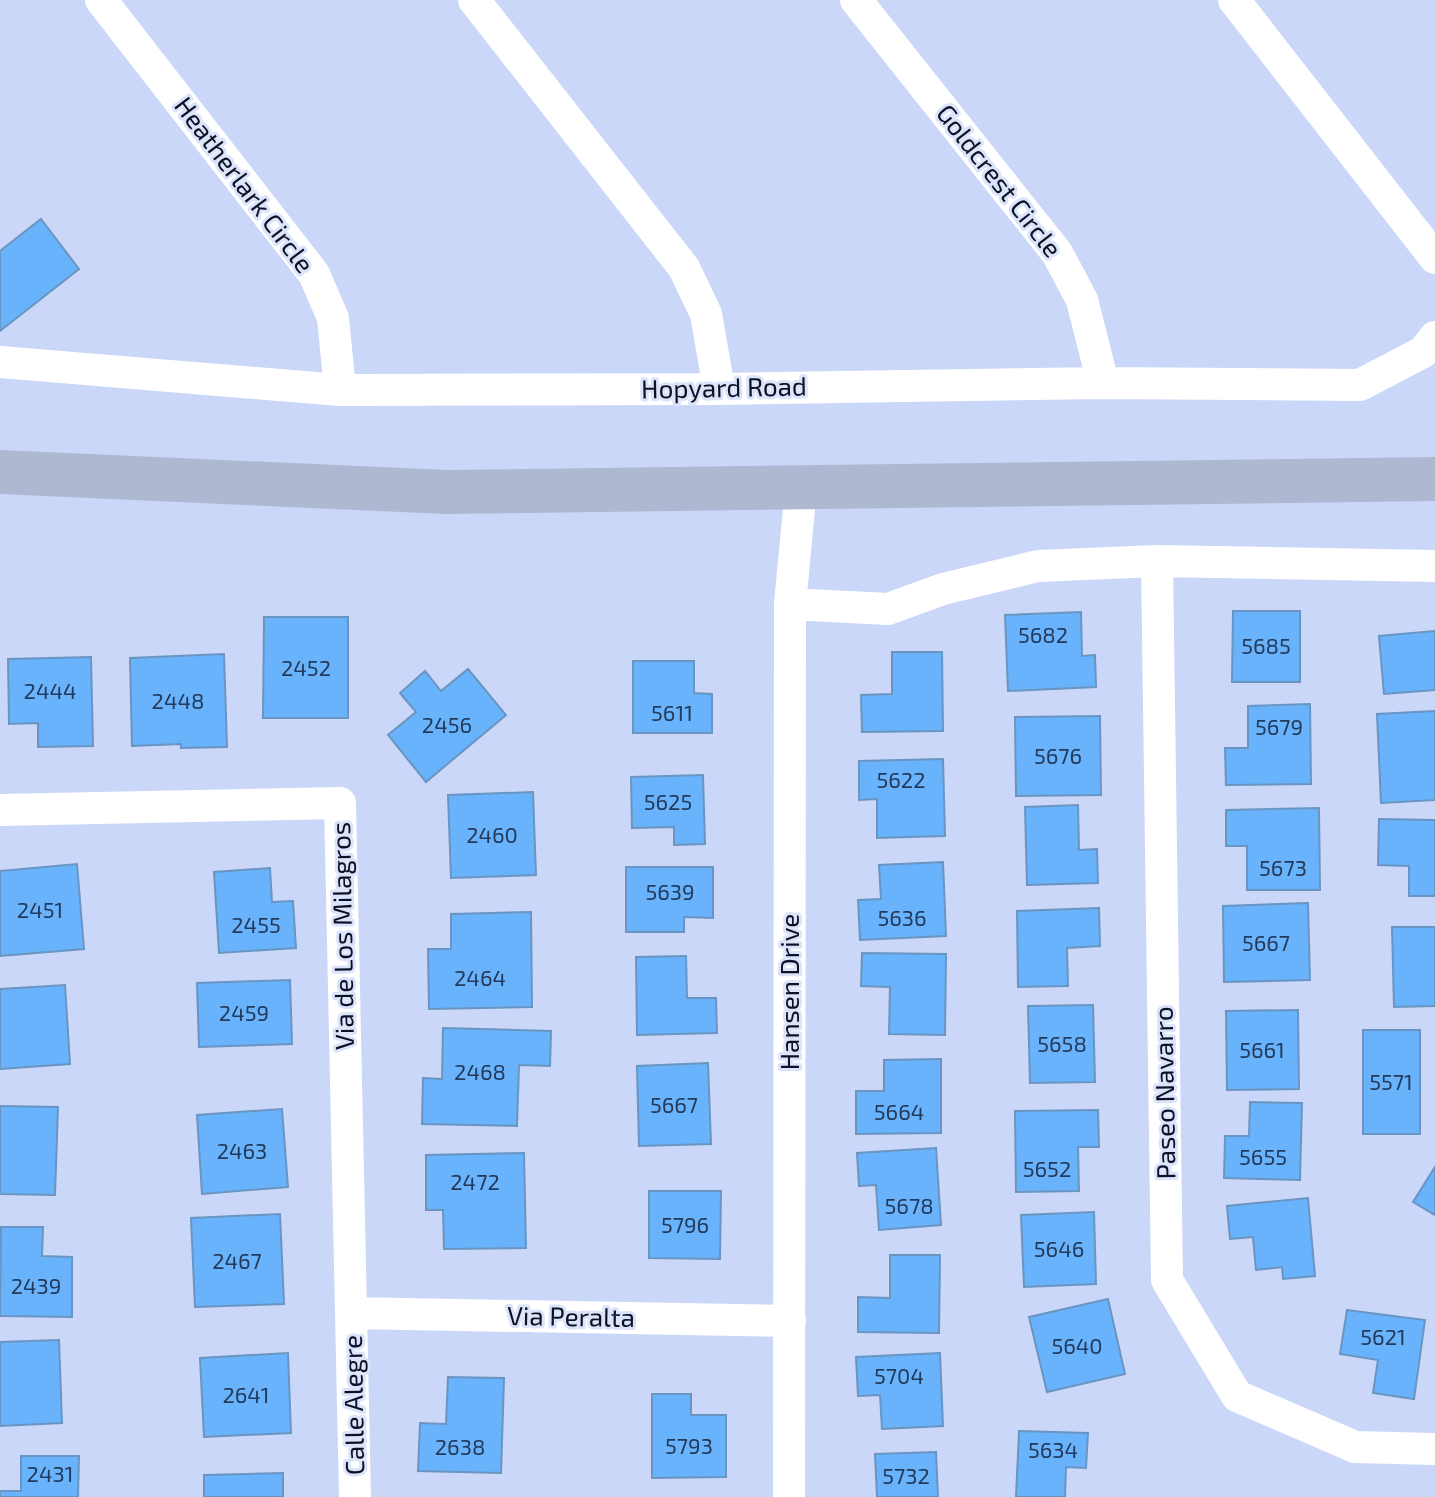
<svg xmlns="http://www.w3.org/2000/svg" width="1435" height="1497" viewBox="0 0 1435 1497" font-family="'Exo 2',sans-serif">
<rect width="100%" height="100%" fill="#cad7f9"/>
<path fill="#69b3fc" stroke="#6a95c1" stroke-width="2" d="M41,219L79,269L0,331V251Z
M1233,611H1300V682H1232Z
M1081,612L1082,656L1095,655L1096,687L1008,691L1005,615Z
M264,617H348V718H263Z
M1435,631V690L1384,694L1379,636Z
M892,652H942L943,731L862,732L861,695L892,694Z
M224,654L227,747L181,748V744L132,746L130,658Z
M91,657L93,746L38,747V723L9,724L8,659Z
M633,661H694V693L712,694V733H633Z
M468,669L506,715L426,782L388,735L416,712L400,693L425,671L441,691Z
M1310,704L1311,784L1226,785L1225,748H1248V706Z
M1435,711V800L1381,803L1377,714Z
M1100,716L1101,795L1016,796L1015,717Z
M943,759L945,836L877,838V799L859,800V761Z
M703,775L705,844L674,845V827L632,828L631,777Z
M533,792L536,875L451,878L448,795Z
M1078,805L1079,850L1097,849L1098,883L1027,885L1025,807Z
M1319,808L1320,890H1247V846H1226V810Z
M1379,819L1435,820V896H1409V866L1378,865Z
M943,862L946,936L860,940L858,900L881,899L879,865Z
M77,864L84,949L0,956V871Z
M626,867H713V918L684,917V932H626Z
M270,868L272,902L293,901L296,948L219,953L214,872Z
M1308,903L1310,980L1224,982L1223,906Z
M1099,908L1100,946L1067,948L1068,986L1018,987L1017,911Z
M531,912L532,1007L429,1009L428,949H451V914Z
M1392,927H1435V1006L1394,1007Z
M862,953L946,954L945,1035L889,1034L890,987L861,986Z
M686,956L687,998H716L717,1033L637,1035L636,957Z
M290,980L292,1044L199,1047L197,983Z
M65,985L70,1064L0,1069V989Z
M1093,1005L1095,1082L1030,1083L1028,1006Z
M1298,1010L1299,1089L1227,1090L1226,1011Z
M443,1028L551,1031L550,1066L519,1065L517,1126L422,1124L423,1078L442,1079Z
M1363,1030H1420V1134H1363Z
M941,1059V1133L856,1134V1091H884V1060Z
M708,1063L711,1144L639,1146L637,1066Z
M1250,1102L1302,1103L1300,1180L1224,1178L1225,1136H1249Z
M0,1106L58,1107L55,1195L0,1194Z
M282,1109L288,1187L202,1194L197,1115Z
M1098,1110L1099,1147H1078L1079,1191L1016,1192L1015,1111Z
M936,1148L941,1225L879,1230L876,1185L859,1186L857,1153Z
M524,1153L526,1248L444,1249L443,1210H426V1155Z
M1435,1167V1215L1413,1202Z
M649,1191H721L720,1259L649,1258Z
M1308,1198L1315,1276L1283,1279L1282,1267L1256,1270L1253,1237L1230,1239L1227,1206Z
M1094,1212L1096,1284L1024,1287L1021,1215Z
M280,1214L284,1304L195,1307L191,1218Z
M1,1227H43L42,1256L72,1257V1317L0,1316Z
M890,1255H940L939,1333L858,1332V1297L890,1298Z
M1108,1299L1125,1374L1047,1392L1029,1317Z
M1347,1310L1425,1320L1414,1399L1373,1393L1378,1360L1340,1354Z
M59,1340L62,1423L0,1426V1342Z
M288,1353L291,1433L204,1437L200,1358Z
M940,1353L943,1426L882,1429L880,1395L858,1396L856,1357Z
M448,1377L504,1378L501,1473L418,1471L420,1423L446,1424Z
M652,1394H691V1415H726V1477L652,1478Z
M1019,1431L1088,1433L1086,1468L1066,1467L1065,1497H1016Z
M936,1452L938,1497H877L875,1454Z
M21,1456H79L78,1497H0V1491H21Z
M283,1473V1497H204V1475Z"/>
<g fill="none" stroke-linecap="round" stroke-linejoin="round">
<path stroke="#fff" stroke-width="32" d="M101,0L314,274L333,318L340,390
M474,0L684,268L706,314L719,389
M856,0L1057,253L1082,300L1103,383
M1234,0L1435,258
M0,362L340,390L719,389L1103,383L1360,385L1423,352L1435,337
M1157,561L1167,1280L1237,1396L1355,1447L1435,1449
M790,604L888,609L943,589L1038,566L1157,561L1435,566
M0,810L340,803L355,1497
M352,1313L790,1321
M789,1497L790,604L801,488"/>
<path stroke="#afb8d1" stroke-width="44" d="M0,472L446,492L1435,479"/>
</g>
<g text-anchor="middle" stroke-width="6" stroke-linejoin="round" paint-order="stroke">
<g font-size="22" fill="#233a5b">
<text x="1043" y="643">5682</text>
<text x="1266" y="654">5685</text>
<text x="306" y="676">2452</text>
<text x="50" y="699">2444</text>
<text x="178" y="709">2448</text>
<text x="672" y="721">5611</text>
<text x="447" y="733">2456</text>
<text x="1279" y="735">5679</text>
<text x="1058" y="764">5676</text>
<text x="901" y="788">5622</text>
<text x="668" y="810">5625</text>
<text x="492" y="843">2460</text>
<text x="1283" y="876">5673</text>
<text x="670" y="900">5639</text>
<text x="40" y="918">2451</text>
<text x="902" y="926">5636</text>
<text x="256" y="933">2455</text>
<text x="1266" y="951">5667</text>
<text x="480" y="986">2464</text>
<text x="244" y="1021">2459</text>
<text x="1062" y="1052">5658</text>
<text x="1262" y="1058">5661</text>
<text x="480" y="1080">2468</text>
<text x="1391" y="1090">5571</text>
<text x="674" y="1113">5667</text>
<text x="899" y="1120">5664</text>
<text x="242" y="1159">2463</text>
<text x="1263" y="1165">5655</text>
<text x="1047" y="1177">5652</text>
<text x="475" y="1190">2472</text>
<text x="909" y="1214">5678</text>
<text x="685" y="1233">5796</text>
<text x="1059" y="1257">5646</text>
<text x="237" y="1269">2467</text>
<text x="36" y="1294">2439</text>
<text x="1383" y="1345">5621</text>
<text x="1077" y="1354">5640</text>
<text x="899" y="1384">5704</text>
<text x="246" y="1403">2641</text>
<text x="689" y="1454">5793</text>
<text x="460" y="1455">2638</text>
<text x="1053" y="1458">5634</text>
<text x="50" y="1482">2431</text>
<text x="906" y="1484">5732</text>
</g>
<g font-size="26" fill="#0c1225" stroke="#dce4fb">
<text transform="translate(999 181) rotate(52)" y="9">Goldcrest Circle</text>
<text transform="translate(244 185) rotate(53)" y="9">Heatherlark Circle</text>
<text transform="translate(724 388) rotate(-1)" y="9">Hopyard Road</text>
<text transform="translate(343 936) rotate(-91)" y="9">Via de Los Milagros</text>
<text transform="translate(790 992) rotate(-90)" y="9">Hansen Drive</text>
<text transform="translate(1165 1093) rotate(-91)" y="9">Paseo Navarro</text>
<text transform="translate(571 1317) rotate(1)" y="9">Via Peralta</text>
<text transform="translate(354 1405) rotate(-91)" y="9">Calle Alegre</text>
</g>
</g>
</svg>
